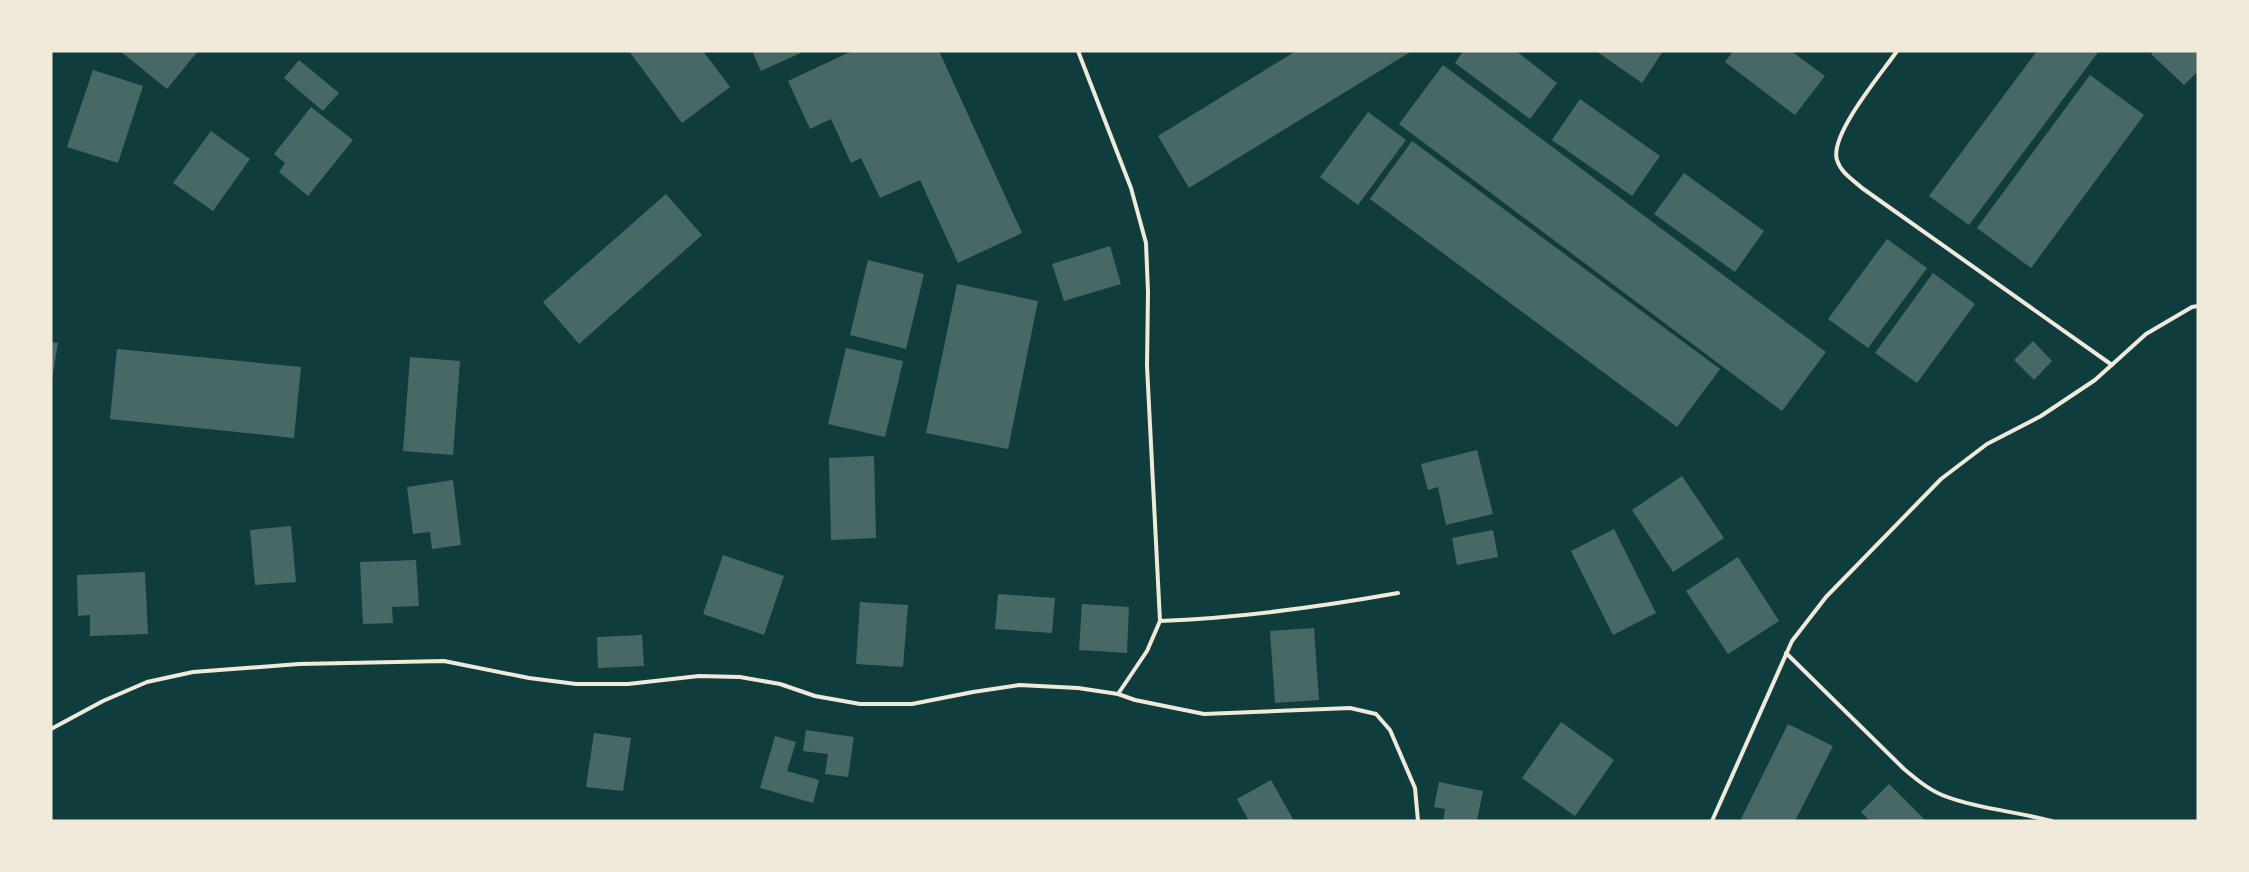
<svg xmlns="http://www.w3.org/2000/svg" width="2249" height="872" viewBox="0 0 2249 872" font-family="'Public Sans',sans-serif">
<rect width="100%" height="100%" fill="#0f3d3e"/>
<path fill="#486865" d="M120,51H198L167,89Z
M629,51H703L730,87L682,123Z
M752,51H805L761,71Z
M852,51H939L1022,233L958,263L920,180L880,198L861,158L851,163L831,119L810,129L788,81Z
M1296,51H1412L1189,188L1158,136Z
M1463,51H1516L1557,83L1530,119L1455,63Z
M1596,51H1663L1642,83Z
M1733,51H1791L1825,76L1795,115L1725,62Z
M2037,51H2099L1969,225L1929,196Z
M2154,51H2198V71L2184,85L2151,54Z
M299,60L339,93L323,111L284,78Z
M1443,65L1826,352L1782,411L1399,124Z
M93,70L143,86L118,163L67,147Z
M2090,75L2144,115L2031,268L1977,228Z
M1580,99L1660,156L1632,196L1552,140Z
M311,107L353,140L308,196L279,172L285,163L274,154Z
M1368,112L1406,140L1358,205L1320,177Z
M211,131L250,159L213,211L173,183Z
M1412,141L1720,369L1677,427L1370,199Z
M1684,173L1764,231L1735,272L1654,214Z
M666,194L702,235L579,344L543,302Z
M1887,239L1927,268L1868,348L1828,319Z
M1110,246L1121,284L1064,301L1052,264Z
M868,260L924,274L906,349L850,335Z
M1933,273L1975,304L1917,383L1875,353Z
M957,284L1038,301L1008,449L926,433Z
M2033,341L2052,361L2034,380L2014,360Z
M51,342L58,343L52,379H51Z
M846,348L903,361L885,437L828,424Z
M117,349L301,367L294,438L110,419Z
M410,357L460,361L453,455L403,451Z
M1477,450L1493,514L1446,525L1438,487L1428,490L1421,464Z
M874,456L876,538L831,540L829,458Z
M1682,476L1724,538L1673,572L1632,510Z
M453,480L461,545L432,549L430,532L413,534L407,487Z
M291,526L296,582L255,585L250,530Z
M1614,529L1656,613L1613,635L1571,551Z
M1493,530L1498,557L1457,565L1452,538Z
M723,555L784,576L764,635L703,614Z
M1738,557L1779,621L1728,654L1686,591Z
M416,560L419,606L392,607L393,623L363,624L360,562Z
M145,572L148,634L90,636V615L78,616L77,575Z
M998,594L1055,598L1052,633L995,629Z
M860,602L908,605L903,667L856,664Z
M1082,604L1129,607L1127,653L1079,650Z
M1314,628L1319,700L1275,703L1270,631Z
M642,635L644,666L598,668L597,637Z
M1561,722L1614,760L1575,816L1522,778Z
M1788,724L1833,746L1795,821H1740Z
M806,730L854,737L848,777L825,774L828,754L803,751Z
M594,733L631,738L623,791L586,787Z
M775,736L796,742L787,771L819,780L813,803L760,788Z
M1271,780L1294,821H1249L1237,799Z
M1439,782L1483,791L1477,821H1443L1445,809L1434,807Z
M1889,784L1926,821H1870L1861,812Z"/>
<g fill="none" stroke-linecap="round" stroke-linejoin="round">
<path stroke="#f1e9da" stroke-width="4" d="M1078,51L1131,188L1146,243L1148,292L1147,366L1160,621
M1897,51C1882,73 1829,135 1837,160C1841,173 1852,179 1862,188L2112,365
M1786,653L1904,769C1916,779 1928,789 1942,795C1974,808 2018,812 2052,821
M1118,694L1147,651L1160,621C1240,618 1319,607 1398,593
M51,729L103,701L147,682L193,672L299,664L444,661L529,678L576,684H628L699,676L740,677L780,684L815,696L860,704H912L973,692L1019,685L1078,688L1118,694L1135,700L1204,714L1350,708L1376,714L1390,730L1415,788L1418,821
M1712,821L1792,641L1826,597L1941,479L1987,444L2041,416L2095,380L2146,334L2192,307L2198,306"/>
</g>
<rect width="2249" height="872" fill="none" stroke="#f1e9da" stroke-width="105"/>
</svg>
